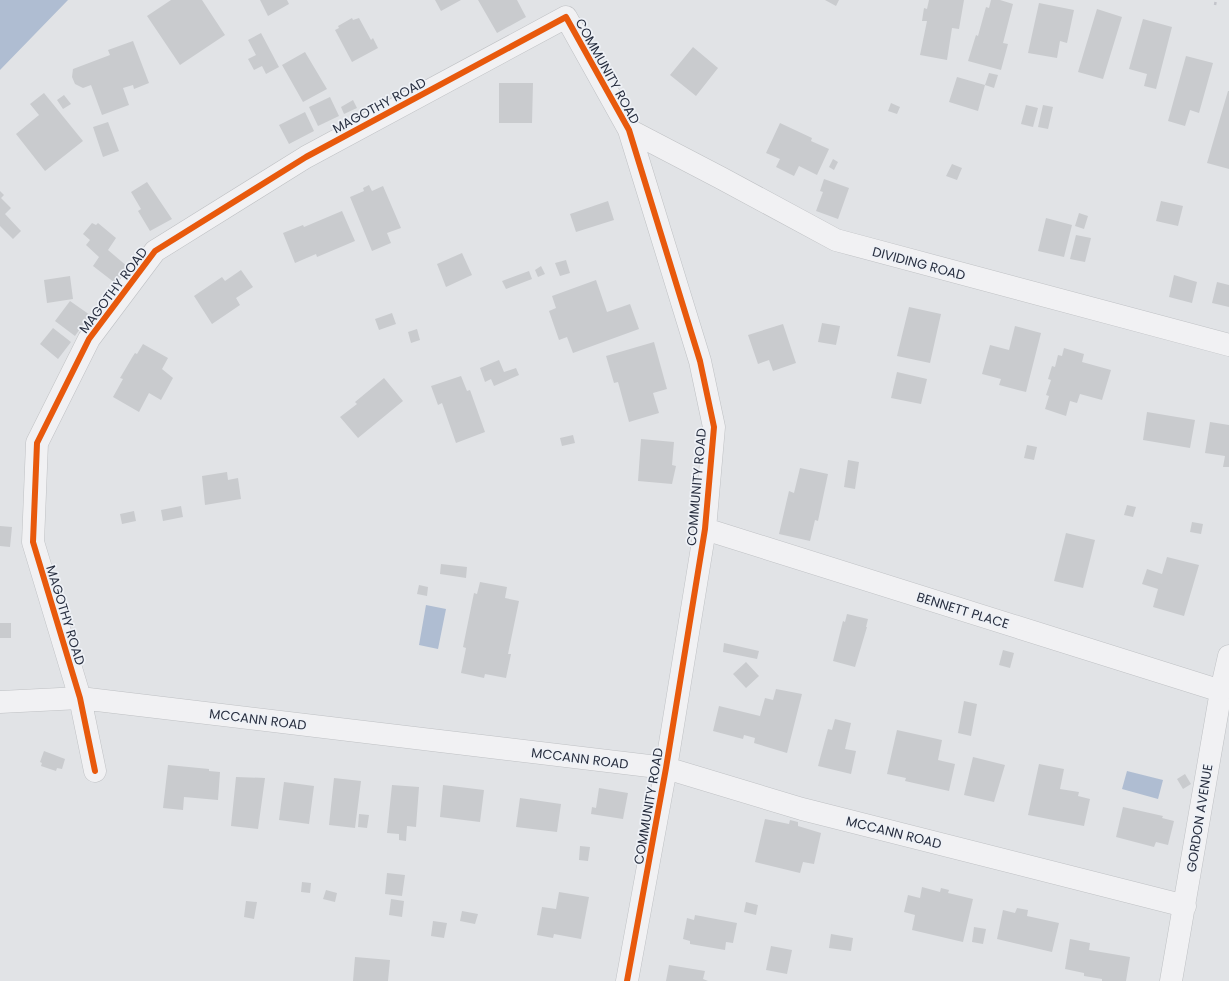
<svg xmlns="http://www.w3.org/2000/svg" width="1229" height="981" viewBox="0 0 1229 981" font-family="Poppins,sans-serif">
<rect width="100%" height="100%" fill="#e1e3e6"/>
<path fill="#afbdd2" d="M0,0H68L0,70Z
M426,605L446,609L438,649L419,645Z
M1127,771L1163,780L1158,799L1122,789Z"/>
<path fill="#c9cbce" d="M171,0H202L225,35L180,65L147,16Z
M260,0H287L289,4L268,16Z
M435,0H461L441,11Z
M478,0H517L526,17L497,33Z
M825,0H839L836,6Z
M929,0H964L959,29L952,28L947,60L920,55L927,21H922L924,8L927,9Z
M991,0H1000L1013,4L1003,43L1008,44L1001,70L968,61L976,35L978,36L986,7L989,8Z
M1039,3L1074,10L1067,43L1060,41L1057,58L1028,53Z
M1097,9L1122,17L1103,79L1078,72Z
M352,18L353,20L359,18L371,40L373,38L378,48L352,62L335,30L339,28L338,26Z
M1143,19L1172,27L1156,89L1144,86L1147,74L1129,69Z
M261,33L279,67L266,74L262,66L254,70L248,59L256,55L248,40Z
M133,41L149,83L134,89L133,85L123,88L129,105L102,115L91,85L83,88L75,84L72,77L73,69L110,55L108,50Z
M693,47L718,68L696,96L670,75Z
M305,52L327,89L303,102L282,65Z
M1186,56L1213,63L1199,113L1190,110L1185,126L1168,121Z
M989,73L998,75L994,88L985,85Z
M957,77L985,85L978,111L949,102Z
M499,83H533L532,123H499Z
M1228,91H1229V169L1207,163Z
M44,93L83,141L45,171L16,134L39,115L30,104Z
M64,95L71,104L63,109L57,100Z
M330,97L339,116L318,126L309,107Z
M353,100L357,108L344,114L341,107Z
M891,103L900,107L897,114L888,111Z
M1026,105L1038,108L1033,127L1021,124Z
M1043,105L1053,107L1048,129L1038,127Z
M305,112L314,131L289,144L279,125Z
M108,122L119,151L103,157L93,127Z
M780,123L812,138L811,141L829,149L817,175L799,166L794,176L776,167L780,159L766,153Z
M833,159L838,162L834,170L829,167Z
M952,164L962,168L957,180L946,176Z
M824,179L849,188L838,219L816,211L823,192L820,191Z
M147,182L172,219L150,231L138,211L141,209L131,192Z
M369,185L372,191L383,186L401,228L387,233L391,243L372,251L350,197L364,191L363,188Z
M0,191L4,195L1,198L11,208L5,214L21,231L13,239L0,226Z
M608,201L614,220L576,232L570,214Z
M1161,201L1183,206L1178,226L1156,221Z
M342,211L355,241L317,257L316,254L295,263L283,233L303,225L304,227Z
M1079,213L1088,216L1084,229L1075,226Z
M1046,218L1072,225L1064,257L1038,251Z
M92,223L96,225L98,223L116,238L108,250L128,267L115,283L93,266L99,257L86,245L90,240L83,234Z
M1076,235L1091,238L1085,262L1070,259Z
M462,253L472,275L446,287L437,264Z
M566,260L570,273L560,276L555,263Z
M541,266L545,274L538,277L535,270Z
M241,270L253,287L236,298L240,305L212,324L194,296L222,277L225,281Z
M529,271L532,279L506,289L502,281Z
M1174,275L1197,282L1192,303L1169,297Z
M70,276L73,299L47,303L44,280Z
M596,280L607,312L630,304L639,329L573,353L567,337L559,340L549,311L556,308L552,296Z
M1217,282L1229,285V307L1212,303Z
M70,301L90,315L75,336L55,321Z
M909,307L941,314L930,363L897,356Z
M392,313L396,324L379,330L375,319Z
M822,323L840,326L836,345L818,342Z
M783,324L796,363L773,371L769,360L758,364L748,335Z
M1015,326L1041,333L1026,392L999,385L1001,379L982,374L990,345L1009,350Z
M53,328L71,342L58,359L40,344Z
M417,329L420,340L411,343L408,332Z
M654,342L667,389L653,393L659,413L629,422L618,382L614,383L606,356Z
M143,344L168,358L162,369L173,378L161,400L149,393L139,412L113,397L123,379L120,378L133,356L135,353L137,354Z
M1064,348L1084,354L1082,362L1111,370L1102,400L1080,394L1077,403L1070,401L1066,416L1045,409L1049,396L1046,395L1051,380L1048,379L1052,366L1055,367L1058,355L1062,356Z
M499,360L504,372L516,368L519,375L494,386L491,379L485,382L480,368Z
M897,372L927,379L921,404L891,398Z
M461,376L467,391L470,390L485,432L456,443L442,403L438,405L431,386Z
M384,378L403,401L358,438L340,417L357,404L355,402Z
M1147,412L1195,420L1190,448L1143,440Z
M1210,422L1229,425V467H1223L1225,456L1205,453Z
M573,435L575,443L562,446L560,438Z
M641,439L674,442L672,465L676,466L672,484L638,481Z
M1027,445L1037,447L1034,460L1024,458Z
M848,460L859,462L855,489L844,487Z
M800,468L828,474L818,521L815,520L810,541L779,534L789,491L794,493Z
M227,472L228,480L238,478L241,499L205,505L202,476Z
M1127,505L1136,507L1133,517L1124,515Z
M181,506L183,517L163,521L161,510Z
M134,511L136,521L122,524L120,514Z
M1192,522L1203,524L1201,534L1190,532Z
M0,526L12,527L10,547L0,546Z
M1066,533L1095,540L1083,588L1054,581Z
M1167,557L1199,565L1184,616L1153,607L1158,589L1142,584L1147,569L1162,574Z
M441,564L467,567L466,578L440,574Z
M480,582L507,587L505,598L519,601L508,654H511L506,678L485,674L484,678L461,673L466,648L463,647L474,593L477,594Z
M419,585L428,587L427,596L417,594Z
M847,614L868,619L866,627H867L855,667L833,661L843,621L845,622Z
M0,623H11V638H0Z
M724,643L759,651L757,659L723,652Z
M1003,650L1014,653L1010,668L999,665Z
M746,662L759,676L746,688L733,674Z
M776,689L802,694L787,753L754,743L755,738L744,735L743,739L713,731L719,706L760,716L765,698L773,700Z
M964,701L977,704L971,736L958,733Z
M835,719L851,723L845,749L856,751L851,774L818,766L828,729L832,730Z
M897,730L942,740L938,760L955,764L949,791L905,781L906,778L887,774Z
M44,751L65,759L62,769L57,768L56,771L41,766L42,763L40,762Z
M973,757L1005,765L994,802L964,795Z
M1039,764L1064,769L1060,789L1079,792L1078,796L1090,799L1084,826L1028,815Z
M168,765L209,769V771L220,772L218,800L184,797L183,810L163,808Z
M1185,774L1191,784L1183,789L1177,779Z
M236,777L265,778L258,829L231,826Z
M334,778L361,781L355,828L329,825Z
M284,782L314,786L309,824L279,820Z
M392,785L419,787L416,827L407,826L406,841L399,840V834L387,833Z
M443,785L484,790L480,822L440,817Z
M599,788L628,793L623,819L591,814L592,807L596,808Z
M520,798L561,804L557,832L516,827Z
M1123,807L1163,816L1162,818L1174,821L1168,845L1156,842L1154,847L1116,837Z
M359,814L369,815L367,828L358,827Z
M765,819L789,824L790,820L798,822V826L821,833L814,864L803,862L800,873L755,862Z
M580,846L590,847L588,861L579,860Z
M387,873L405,875L402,896L385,894Z
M302,882L311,883L310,893L301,892Z
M922,887L940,892L941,888L949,890L948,893L973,899L963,942L912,930L915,915L904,912L908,895L920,898Z
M326,890L337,893L335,902L323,899Z
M559,892L589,897L581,939L554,934L553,938L537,935L542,907L556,909Z
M391,899L404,901L402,917L389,915Z
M246,901L257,902L254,919L244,917Z
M746,902L758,905L756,915L744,912Z
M1017,908L1028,910L1027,916L1059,923L1052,952L997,939L1003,910L1015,913Z
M462,911L478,914L475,924L460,921Z
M695,915L737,923L733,943L726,942L725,950L690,944V941L683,939L687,918L694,920Z
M433,921L447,923L444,938L431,936Z
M974,927L986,929L983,944L972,942Z
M831,934L853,938L851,951L829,948Z
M1070,939L1090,943L1089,950L1130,957L1126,981H1102V979L1084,976V973L1065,969Z
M771,946L792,950L787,974L766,970Z
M355,957L390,960L388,981H353Z
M669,965L705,971L703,979L708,981H666Z"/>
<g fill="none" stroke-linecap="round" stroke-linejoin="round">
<defs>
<path id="minor" d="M629,130L721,178L836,240L1229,345
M705,529L1221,691
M0,702L80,698L666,768L802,809L1185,906
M95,771L80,698L33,542L37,443L89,339L155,251L306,157L566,17L629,130L700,361L714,427L705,529L666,768L627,981
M1171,981L1221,691L1229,656"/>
</defs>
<use href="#minor" stroke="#bfc1c4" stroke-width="23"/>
<path stroke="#c3c4ca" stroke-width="2.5" stroke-dasharray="3 3" stroke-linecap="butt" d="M1215,5L1216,0"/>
<use href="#minor" stroke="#f1f1f3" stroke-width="22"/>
<defs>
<path id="cycleway" d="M95,771L80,698L33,542L37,443L89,339L155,251L306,157L566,17L629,130L700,361L714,427L705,529L666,768L627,981"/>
</defs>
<use href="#cycleway" stroke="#eef1f6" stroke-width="8"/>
<use href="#cycleway" stroke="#e8590c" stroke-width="6"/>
</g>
<g text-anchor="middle" stroke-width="3.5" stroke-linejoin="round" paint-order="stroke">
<g font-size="13" fill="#282f40" stroke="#eef1f6">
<text transform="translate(608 71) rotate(61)" y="5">COMMUNITY ROAD</text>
<text transform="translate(379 105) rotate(-28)" y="5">MAGOTHY ROAD</text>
<text transform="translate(919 263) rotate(15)" y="5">DIVIDING ROAD</text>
<text transform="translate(113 290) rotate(-53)" y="5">MAGOTHY ROAD</text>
<text transform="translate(696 487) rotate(-85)" y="5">COMMUNITY ROAD</text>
<text transform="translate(963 610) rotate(17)" y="5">BENNETT PLACE</text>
<text transform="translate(66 615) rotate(73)" y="5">MAGOTHY ROAD</text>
<text transform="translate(258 719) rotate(7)" y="5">MCCANN ROAD</text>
<text transform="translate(580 758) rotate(7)" y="5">MCCANN ROAD</text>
<text transform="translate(648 806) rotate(-80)" y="5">COMMUNITY ROAD</text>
<text transform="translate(1199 818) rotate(-81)" y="5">GORDON AVENUE</text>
<text transform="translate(894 832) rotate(14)" y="5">MCCANN ROAD</text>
</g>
</g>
</svg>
